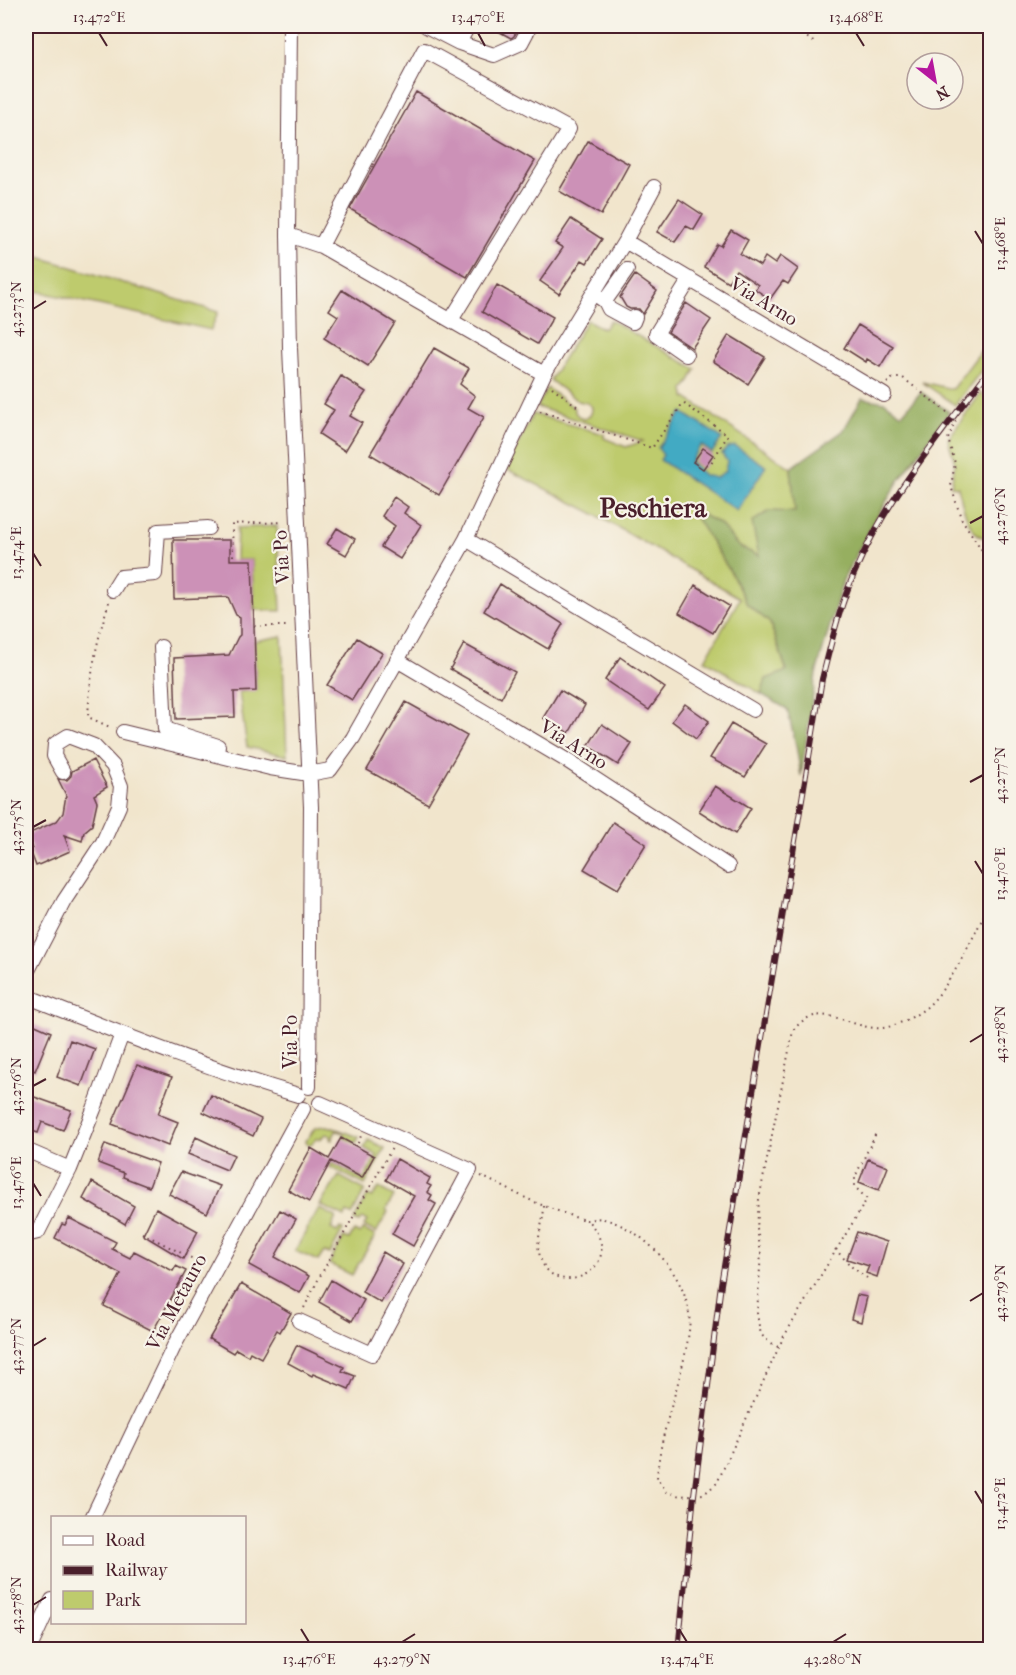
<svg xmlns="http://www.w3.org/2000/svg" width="1016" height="1675" viewBox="0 0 1016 1675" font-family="'IM FELL French Canon',serif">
<rect width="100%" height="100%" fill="#f7f3e8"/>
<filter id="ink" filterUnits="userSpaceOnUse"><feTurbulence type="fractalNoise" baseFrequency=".0167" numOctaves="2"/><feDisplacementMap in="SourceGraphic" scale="12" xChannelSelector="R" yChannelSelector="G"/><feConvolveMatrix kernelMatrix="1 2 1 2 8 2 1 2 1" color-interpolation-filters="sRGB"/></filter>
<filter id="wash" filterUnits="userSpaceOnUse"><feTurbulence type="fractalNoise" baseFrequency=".008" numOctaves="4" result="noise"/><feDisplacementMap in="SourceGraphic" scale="24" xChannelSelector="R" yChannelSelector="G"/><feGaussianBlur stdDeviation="1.35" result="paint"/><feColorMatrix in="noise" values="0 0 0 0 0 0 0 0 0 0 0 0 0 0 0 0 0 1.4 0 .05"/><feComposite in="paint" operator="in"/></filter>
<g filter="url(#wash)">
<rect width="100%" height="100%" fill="#f1e5cc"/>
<path fill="#becb6d" stroke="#84754c" stroke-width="1.5" d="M26,252L39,257L218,312L211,330L36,291L26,288Z
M587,320L604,329L610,320L696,369L689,383L684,389L685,397L791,468L795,512L759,556L738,546L720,524L691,509L730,571L747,604L770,623L787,672L766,679L761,694L705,660L740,598L591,512L506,469L533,414L604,434V438L626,447L643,441L537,407L547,388L574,408L576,414L583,419C590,417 592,415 592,407L587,403L578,401L550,380Z
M990,339V359L955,405L922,382L952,389Z
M981,393L990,404V538C969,541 962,503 958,487L951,486L955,463L948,439Z
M277,526L281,611L254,610L252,560H236L237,528Z
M282,636L287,756L247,747L239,692L256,690L254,641Z
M323,1126H328L359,1137L356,1143L343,1137L344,1133L336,1131L332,1140L330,1139L331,1136L326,1134L319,1140L317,1138L310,1145L305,1142L315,1128Z
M368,1140L385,1148L365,1185L330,1167L332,1163L364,1180L377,1155L364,1148Z
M339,1176L365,1190L352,1215L347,1213L345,1217L320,1205Z
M379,1188L394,1196L386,1210L388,1212L376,1233L364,1226L367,1221L362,1218L359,1222L354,1220L368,1195L372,1197Z
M319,1208L336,1217L331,1229L337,1232L340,1228L343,1230L330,1254L324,1252L318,1261L295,1251Z
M363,1229L375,1236L352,1275L329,1264L344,1237L349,1239L354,1231L360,1234Z"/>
<path fill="#96af60" stroke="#706746" stroke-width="1.5" d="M921,392L949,412L898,482L872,525L843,580L816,674L801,776L796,745L787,709L761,694L766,679L787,671L770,623L747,604L730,571L690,508L720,524L738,546L759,556L752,522L769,511L795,512L791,468L843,431L862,398L885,402L902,414Z"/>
<path fill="#43aac3" stroke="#466477" stroke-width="1.5" d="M682,412L722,438L712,453L701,445L690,462L704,475L716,478L725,471L727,461L722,454L727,448L735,446L766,466L737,511L660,460L663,455L658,448Z"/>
<g id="blocks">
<path fill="#cc91b7" d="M489,26H520L514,36L511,38Z
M416,92L535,161L467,277L350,209Z
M588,141L629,164L601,215L559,191Z
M679,199L703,215L694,230L686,226L675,242L657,232Z
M571,219L602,239L587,263L582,260L559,294L540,281L563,248L555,243Z
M731,230L748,240L740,254L760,266L765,257L775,264L780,256L798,269L788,284L783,281L770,299L755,289L758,285L736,270L728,282L704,267L717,244L721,246Z
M635,275L657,291L643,314L639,309H630L626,307L620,297Z
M497,285L553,317L537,344L482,312Z
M342,290L395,323L368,366L324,338L338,316L329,310Z
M686,303L711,320L692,348L668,332Z
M858,325L893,346L880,367L867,359L866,362L844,348Z
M729,335L765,357L748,384L713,361Z
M434,348L469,368L460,384L475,396L468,408L484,417L439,495L370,454Z
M341,376L366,392L350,416L362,423L345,451L319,434L334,410L324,404Z
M703,448L713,455L703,469L693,462Z
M394,497L408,507L404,513L421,525L400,559L381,547L395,526L382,516Z
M337,528L355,539L346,555L327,544Z
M173,540H230V560H252L256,691L234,692L235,717L176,719L174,658L229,655L238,637L240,635V617L236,615L228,597L174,599Z
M500,584L563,624L548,649L484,611Z
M695,585L729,606L713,633L679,613Z
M357,638L382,653L352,700L327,685Z
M464,644L515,672L501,698L450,669Z
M620,657L665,688L649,710L605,680Z
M560,690L585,705L569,733L543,718Z
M406,702L467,736L428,804L367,770Z
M685,704L709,721L696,739L672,721Z
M602,724L632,744L618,765L588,746Z
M731,724L766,744L745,777L710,758Z
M93,760L107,787L94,795L97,802L92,825L84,832L82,841L64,835L70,851L36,866L30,850L32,848L26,835L57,821L63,813L66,795L58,779L67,780L71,776L72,771Z
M715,786L751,808L735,834L699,811Z
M613,822L646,844L618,889L584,869Z
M26,1021L51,1032L35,1071L26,1067Z
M70,1040L95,1049L81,1086L57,1077Z
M137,1065L172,1077L158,1114L178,1122L168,1146L112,1124Z
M26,1094L71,1110L63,1130L42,1122L38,1133L26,1129Z
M211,1095L261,1119L253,1136L203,1112Z
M196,1137L234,1155L227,1170L188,1154Z
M341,1138L374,1156L362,1178L331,1161L309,1202L288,1190L311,1148L329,1159Z
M105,1144L158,1163L149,1187L123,1177L124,1173L98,1163Z
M397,1159L430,1178L427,1184L431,1186L427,1192L432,1195L429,1200L436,1204L413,1246L392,1234L414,1196L386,1180Z
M868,1159L888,1167L879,1190L859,1182Z
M181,1172L220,1186L207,1213L169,1194Z
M92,1182L134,1206L125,1224L83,1199Z
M156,1208L198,1231L183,1259L143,1235Z
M280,1210L296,1219L275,1257L309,1276L300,1293L249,1265Z
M69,1218L116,1242L112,1249L130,1258L134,1251L173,1271L176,1266L186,1271L153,1331L104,1306L121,1274L55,1238L62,1224L65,1225Z
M857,1232L887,1242L877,1277L866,1273L869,1266L847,1259Z
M383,1252L403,1264L381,1303L362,1292Z
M331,1280L364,1300L352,1321L319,1302Z
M241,1284L291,1313L280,1332L277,1330L261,1358L250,1352L248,1356L236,1349L233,1353L209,1339Z
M857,1295L867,1297L861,1322L851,1319Z
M297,1345L344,1367L342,1371L355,1376L349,1389L313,1374L312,1376L288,1363Z"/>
</g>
</g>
<g filter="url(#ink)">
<use href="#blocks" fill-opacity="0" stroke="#633d43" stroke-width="1.5"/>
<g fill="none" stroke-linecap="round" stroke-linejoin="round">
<defs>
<path id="minor" d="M290,26L288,235L290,348L311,807L309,1087
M426,26L459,43L468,26
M459,43L494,55L521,43L530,26
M288,235L321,246L544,374
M625,241L884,395
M321,246L424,50L569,129L451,320
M593,293L605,301L609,309L633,322L635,317
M605,301L627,270
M686,355L656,334L690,279
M466,539L753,710
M113,590L121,577L155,574L158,531L208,528
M161,647L165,729L218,746L217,753
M397,660L566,760L728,866
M123,732L270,768L309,774L330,770L353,738L466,539L544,374L625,241L654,187
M26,974L64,901L103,842L119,806L121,786L113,766L94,746L68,736L55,744L54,756L63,772
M26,996C115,1031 205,1068 298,1095
M26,1150L70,1169
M26,1235L38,1232L70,1169L94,1109L122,1034
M299,1321L372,1354L470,1170L320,1103
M92,1518L175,1344L303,1109
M29,1650L52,1600"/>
</defs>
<use href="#minor" stroke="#633d43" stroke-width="16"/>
<path stroke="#633d43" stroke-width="2" stroke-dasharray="1.5 4.5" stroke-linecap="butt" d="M796,26L795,29L815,43
M887,383L893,378H903L948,413
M552,387L578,407
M540,411L652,448L683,403L728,435L711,463
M956,421L948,439L955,463L951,486L961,518L985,555L990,558
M233,556L232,524L284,522
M109,602C96,642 90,676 88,717L112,728
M254,626H289
M353,1145H357L361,1136
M481,1176C503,1186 525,1199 547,1207C559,1211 574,1218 586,1220C592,1220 598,1217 604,1219C648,1230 695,1284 689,1331C683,1381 660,1427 657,1478L667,1492L680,1496L704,1494L717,1483L783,1338L867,1199L855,1187V1177L876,1133
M544,1206C544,1221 536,1239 539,1252C548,1306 634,1270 588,1221
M142,1233L203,1264
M835,1249L852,1267L867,1278
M304,1308L319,1278L392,1148
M778,1347L765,1339L761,1334L759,1326L757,1313L761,1253L757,1229L759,1199L793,1031C818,996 851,1031 883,1028C897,1026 918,1015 928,1006C953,983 974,934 990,904"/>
<use href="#minor" stroke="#fff" stroke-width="14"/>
<defs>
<path id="rail" d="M678,1650L694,1495L721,1284L822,679C831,644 839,608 854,574C886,498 941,434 990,369"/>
</defs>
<use href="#rail" stroke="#4a1f2b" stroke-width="6"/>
<use href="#rail" stroke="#f7f3e8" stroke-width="4" stroke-dasharray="11" stroke-linecap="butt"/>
</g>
</g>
<path fill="none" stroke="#4a1f2b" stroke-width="2" d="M99,33L107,46M478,33L485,46M856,33L864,46M975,231L983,244M33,309L46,301M970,523L983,516M33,553L41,566M970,782L983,775M33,827L46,820M975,861L983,874M970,1042L983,1034M33,1086L46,1079M33,1183L41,1196M970,1301L983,1293M33,1346L46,1338M975,1491L983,1504M33,1605L46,1597M301,1629L309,1642M679,1629L687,1642M402,1642L415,1634M833,1642L846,1634"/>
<g text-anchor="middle" stroke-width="4.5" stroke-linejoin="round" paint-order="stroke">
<g font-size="20" fill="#4a1f2b" stroke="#f7f3e8">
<text transform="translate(764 301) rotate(31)" y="7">Via Arno</text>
<text transform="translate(281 557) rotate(-93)" y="7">Via Po</text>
<text transform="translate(574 744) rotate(32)" y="7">Via Arno</text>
<text transform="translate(290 1042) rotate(-90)" y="7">Via Po</text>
<text transform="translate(176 1302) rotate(-62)" y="7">Via Metauro</text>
</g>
<g font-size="26" font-weight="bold" fill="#4a1f2b" stroke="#f7f3e8">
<text x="653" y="517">Peschiera</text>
</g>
</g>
<rect width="1016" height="1675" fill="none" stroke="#f7f3e8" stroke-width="66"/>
<rect x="51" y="1516" width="195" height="108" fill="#f7f3e8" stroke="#b29e9c" stroke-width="1.5"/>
<rect x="63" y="1536" width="30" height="9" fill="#ffffff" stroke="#b29e9c" stroke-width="1.5"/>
<text x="105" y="1546" font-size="18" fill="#4a1f2b">Road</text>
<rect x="63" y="1566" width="30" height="9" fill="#4a1f2b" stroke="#b29e9c" stroke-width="1.5"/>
<text x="105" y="1576" font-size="18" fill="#4a1f2b">Railway</text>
<rect x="63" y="1591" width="30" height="18" fill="#becb6d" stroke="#b29e9c" stroke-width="1.5"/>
<text x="105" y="1606" font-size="18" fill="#4a1f2b">Park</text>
<g transform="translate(935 81) rotate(149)"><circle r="28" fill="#f7f3e8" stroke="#b29e9c" stroke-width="1.5"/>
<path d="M0-4.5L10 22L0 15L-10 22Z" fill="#b5179e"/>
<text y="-9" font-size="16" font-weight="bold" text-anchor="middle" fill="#4a1f2b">N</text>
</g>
<rect x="33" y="33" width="950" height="1609" fill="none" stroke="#4a1f2b" stroke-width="2"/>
<g font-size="15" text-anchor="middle" fill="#4a1f2b">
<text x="99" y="22">13.472°E</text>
<text x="478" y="22">13.470°E</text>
<text x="856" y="22">13.468°E</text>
<text transform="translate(1000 244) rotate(-90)" y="5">13.468°E</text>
<text transform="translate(16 309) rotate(-90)" y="5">43.273°N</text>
<text transform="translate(1000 516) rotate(-90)" y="5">43.276°N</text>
<text transform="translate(16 553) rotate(-90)" y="5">13.474°E</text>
<text transform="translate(1000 775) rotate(-90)" y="5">43.277°N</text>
<text transform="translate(16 827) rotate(-90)" y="5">43.275°N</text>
<text transform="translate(1000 874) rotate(-90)" y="5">13.470°E</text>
<text transform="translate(1000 1034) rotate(-90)" y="5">43.278°N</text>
<text transform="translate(16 1086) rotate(-90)" y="5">43.276°N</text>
<text transform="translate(16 1183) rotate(-90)" y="5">13.476°E</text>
<text transform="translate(1000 1293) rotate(-90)" y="5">43.279°N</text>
<text transform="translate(16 1346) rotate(-90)" y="5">43.277°N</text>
<text transform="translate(1000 1504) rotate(-90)" y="5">13.472°E</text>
<text transform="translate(16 1605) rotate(-90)" y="5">43.278°N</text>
<text x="309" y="1664">13.476°E</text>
<text x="402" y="1664">43.279°N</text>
<text x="687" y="1664">13.474°E</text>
<text x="833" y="1664">43.280°N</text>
</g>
</svg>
